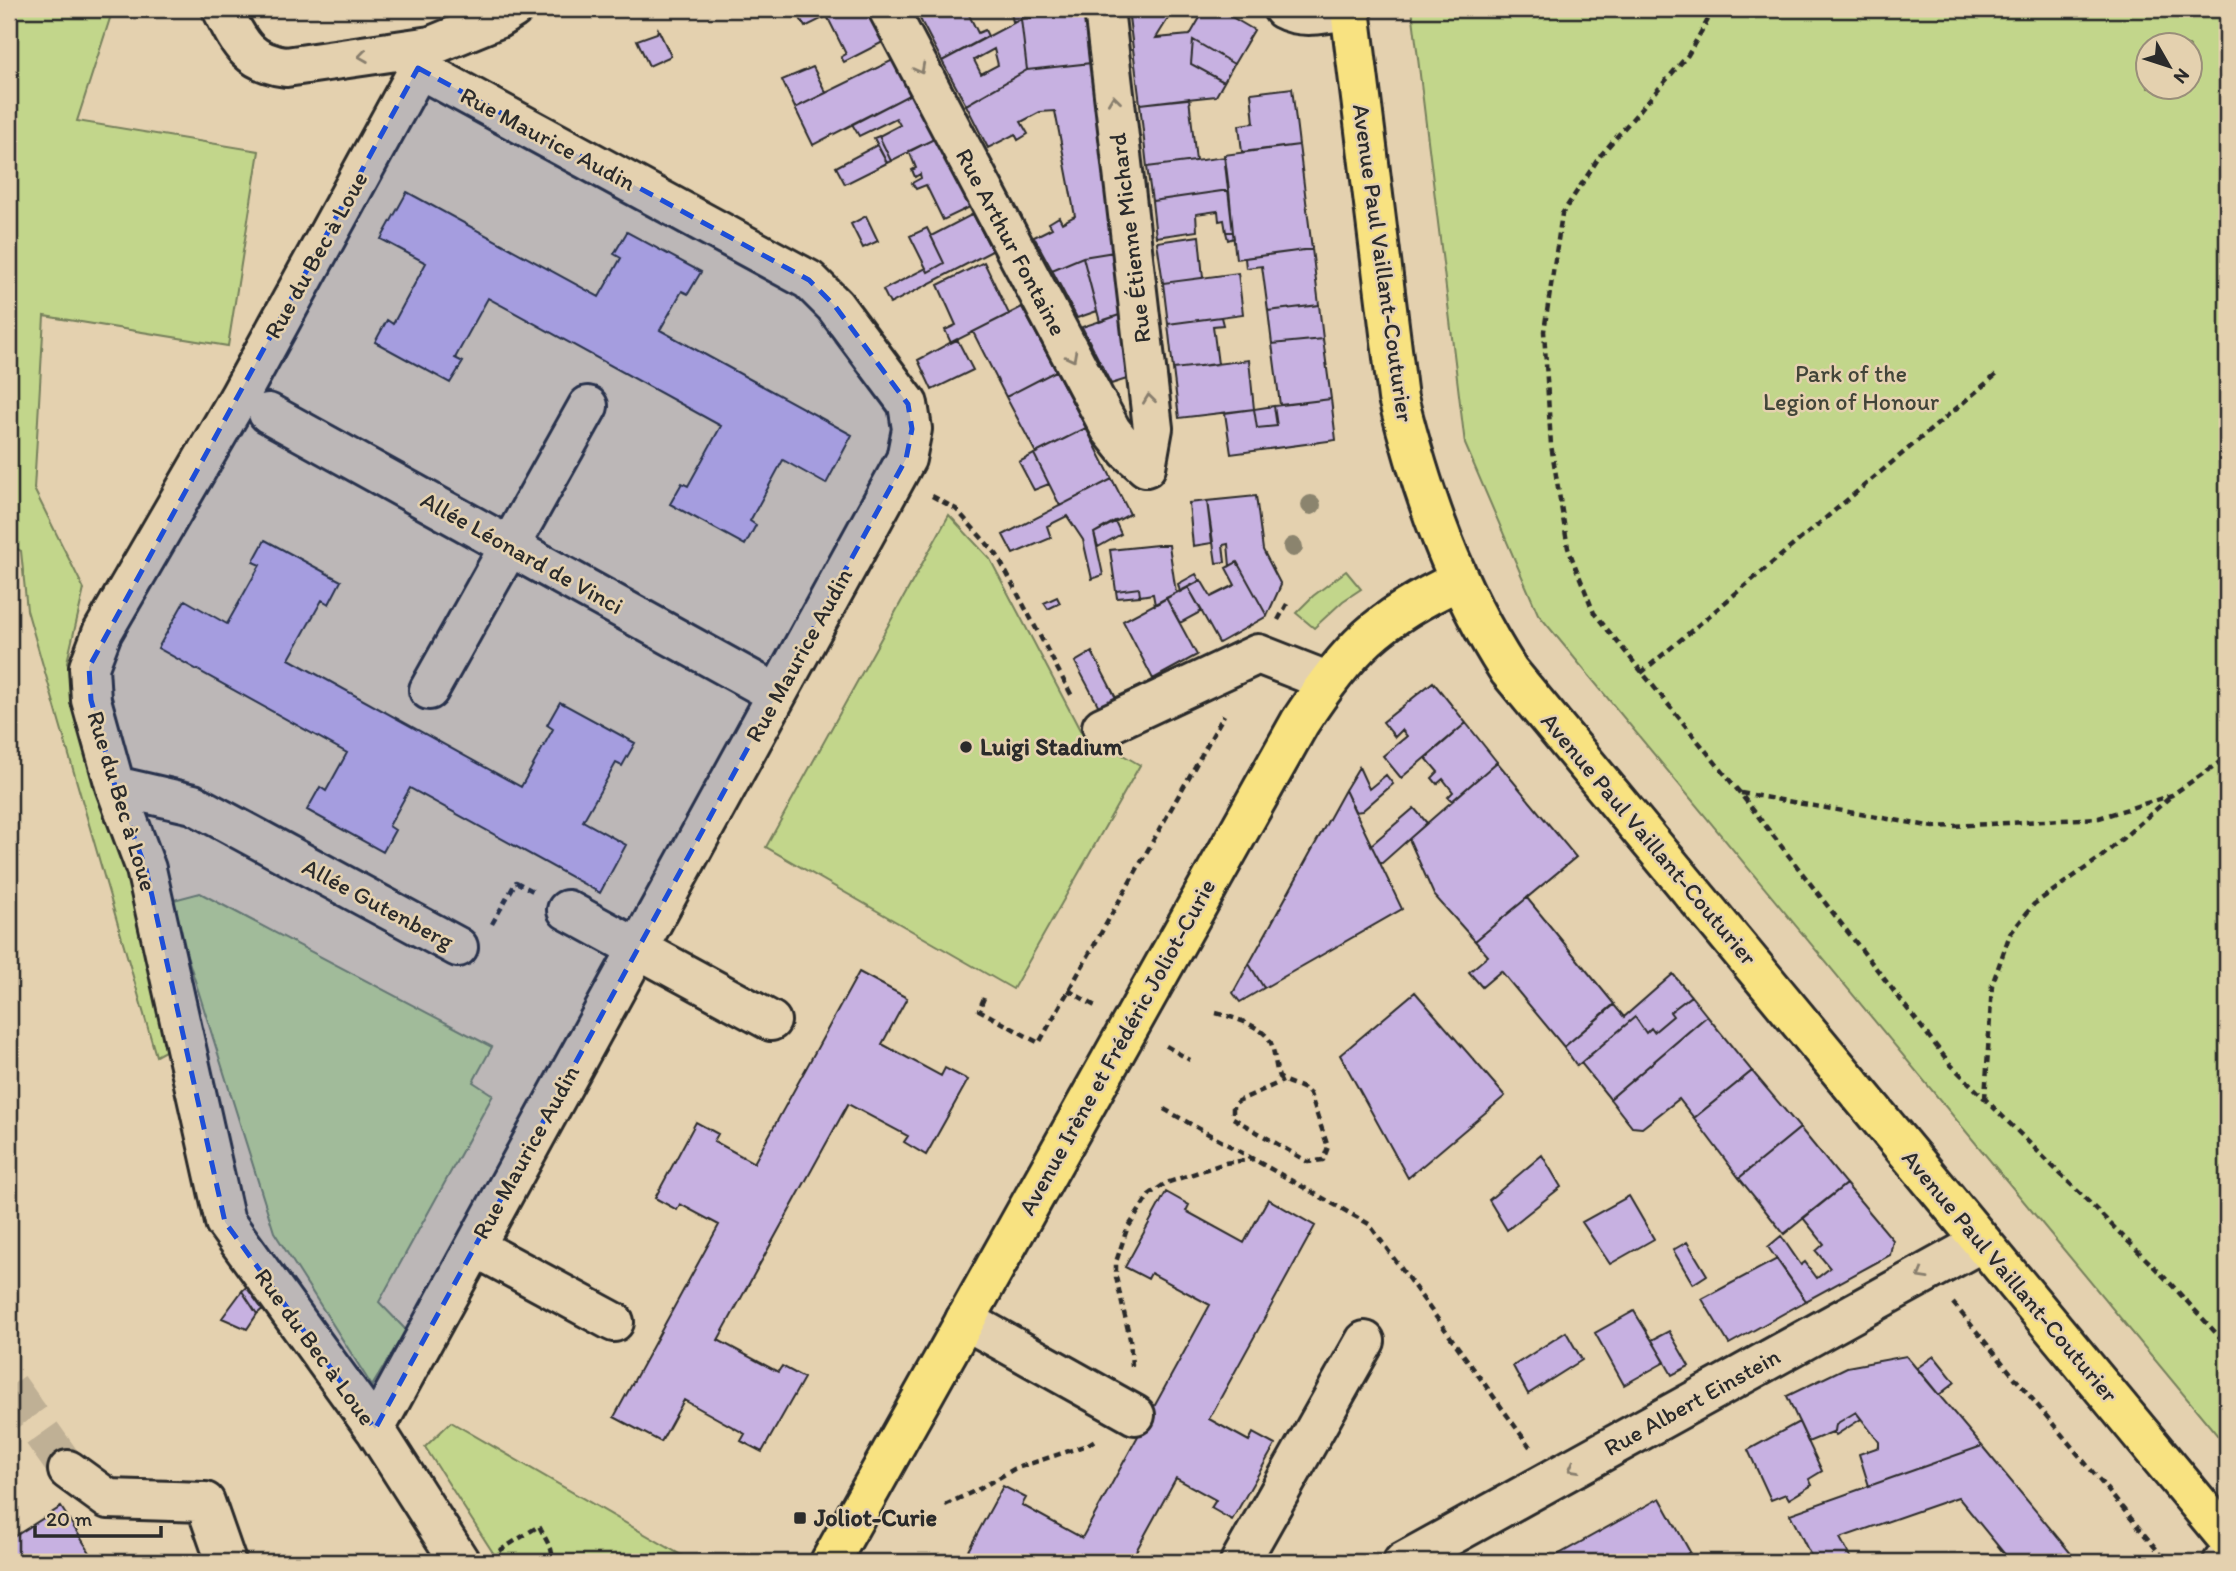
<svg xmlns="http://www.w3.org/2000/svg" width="2236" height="1571" viewBox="0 0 2236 1571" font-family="Itim,sans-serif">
<rect width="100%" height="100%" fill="#e4d1af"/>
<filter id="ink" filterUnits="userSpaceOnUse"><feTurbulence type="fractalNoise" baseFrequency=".0143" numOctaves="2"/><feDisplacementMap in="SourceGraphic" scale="14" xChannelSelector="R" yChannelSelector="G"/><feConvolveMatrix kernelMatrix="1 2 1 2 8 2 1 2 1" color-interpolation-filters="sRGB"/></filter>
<g filter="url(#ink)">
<path fill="#c2d68b" stroke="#76805b" stroke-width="2" fill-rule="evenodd" d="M9,9H113L77,121L259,151L228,346L44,316L34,489L84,589L67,662L178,1044L156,1056L27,610L21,551L9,545Z
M1412,9H2227V1447L1538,614L1465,444ZM2148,46H2190V88H2148Z
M949,515L990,559L1080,730L1140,765L1013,989L766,847Z
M1346,571L1361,589L1343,601L1314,628L1296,613L1313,596Z
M200,893L492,1047L473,1082L493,1095L379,1302L406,1330L372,1386L274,1232L170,901Z
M451,1422L693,1562H499L425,1447Z"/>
<path fill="#c7b1e1" stroke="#2b2b2b" stroke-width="2" fill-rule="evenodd" d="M795,9H866L883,42L844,62L841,57L846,54L827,16L805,27Z
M930,9H966L978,33L985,30L988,36L942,61L918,15Z
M1032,9H1084V12L1021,19L1013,22L1011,13Z
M1128,9H1174L1156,38L1190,35L1205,9H1218L1254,30L1234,64L1193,40L1191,64L1224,82L1216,96L1140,104Z
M1084,12L1091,63L1027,70L1021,19Z
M1021,19L1027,70L966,105L942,61ZM994,49L998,65L981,74L974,60Z
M658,29L671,56L649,66L637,40L657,33Z
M1193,40L1234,64L1224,82L1191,64Z
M893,60L911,94L813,145L795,108Z
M1091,63L1114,252L1083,257L1052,270L1034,237L1052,228L1049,223L1059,217L1062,223L1075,216L1055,111L1040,112L1021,122L1028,134L1018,140L1015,134L988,148L966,105L1027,70Z
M813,67L826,93L795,108L782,80Z
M1292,88L1299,145L1242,152L1239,125L1254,123L1251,93Z
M911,94L934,139L891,161L879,136L900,125L896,118L859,136L852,124Z
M1189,98L1196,161L1147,167L1140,104Z
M879,136L891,161L887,163L874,138Z
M934,139L970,207L943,220L926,185L916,189L912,183L921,178L920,174L915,177L912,170L916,168L909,151Z
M877,145L887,163L845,184L836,167Z
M1299,145L1312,249L1236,259L1224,155Z
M1225,157L1229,190L1152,201L1147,167Z
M1229,190L1233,232H1226L1224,220L1219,221L1218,211L1196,214L1197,231L1156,237L1152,201Z
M407,192L599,297L621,258L614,254L627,232L701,272L688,294L682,291L660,330L852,435L826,484L783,460L750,521L756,525L745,545L670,504L682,483L688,486L721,426L488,298L455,358L463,362L450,383L375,342L387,320L393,324L426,263L381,239Z
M973,214L992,251L890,304L883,290L926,268L928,272L944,263L931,236Z
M866,216L878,241L863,248L851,224Z
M927,228L944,263L928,272L910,236Z
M1226,232H1233L1234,238L1228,240Z
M1199,236L1203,278L1163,283L1157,242Z
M1312,249L1319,305L1268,311L1262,266L1246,268L1245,258Z
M1114,252L1122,314L1100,322L1083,257Z
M1083,257L1097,311L1077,318L1052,270Z
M984,262L1009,314L951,343L945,330L956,325L938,285Z
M1238,273L1243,314L1168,324L1163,283Z
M1319,305L1323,339L1272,344L1268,311Z
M1022,307L1056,371L1006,397L973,332Z
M1122,314L1130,378L1111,384L1082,327Z
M1221,317L1223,325L1213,326L1218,364L1173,369L1168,324Z
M957,339L973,370L932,390L918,360Z
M1323,339L1331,399L1280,405L1272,344Z
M1249,360L1254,409L1179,418L1173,369Z
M1056,371L1086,428L1036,453L1006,397Z
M1331,399L1336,440L1231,454L1225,413L1254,409L1257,428L1277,426L1274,406Z
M1274,406L1277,426L1257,428L1254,409Z
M1086,428L1112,479L1060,506L1034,454Z
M1034,454L1049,484L1034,490L1019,462Z
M1112,479L1130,514L1094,533L1103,575L1092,579L1083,540L1067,516L1047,526L1051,538L1013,554L1003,535Z
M1256,496L1263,550L1281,585L1267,616L1237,562L1230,566L1228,544L1223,545L1225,562L1216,563L1207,501Z
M1207,501L1212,543L1193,546L1189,503Z
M1115,521L1121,534L1098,547L1094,533Z
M265,540L341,581L329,604L322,600L289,659L521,787L553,729L547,725L560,702L635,743L622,766L616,763L583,821L626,845L600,893L410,788L389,826L395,830L383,852L307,810L320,787L326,791L347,753L158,648L185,600L227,624L260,565L253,562Z
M1157,545H1169L1176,593L1155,605L1153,594L1140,596L1139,588L1116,591L1110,550Z
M1237,562L1267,616L1219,643L1188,587L1201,580L1211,597L1235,585L1226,568Z
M1196,574L1200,581L1180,592L1178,584Z
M1188,587L1202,611L1180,623L1166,598Z
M1139,588L1140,596L1117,598L1116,591Z
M1057,597L1060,603L1048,609L1044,603Z
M1166,598L1197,655L1153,679L1123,621Z
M1092,652L1116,698L1099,707L1075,662Z
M1433,682L1466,723L1401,778L1383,756L1407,736L1402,730L1395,737L1383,722Z
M1466,723L1497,762L1452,801L1448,797L1453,792L1443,779L1437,784L1432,778L1438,772L1426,758Z
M1497,762L1576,857L1475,941L1434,895L1409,839Z
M1359,767L1369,789L1386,775L1393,784L1362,811L1355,812L1345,790Z
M1345,790L1402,909L1264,988L1249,964Z
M1414,808L1427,823L1381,864L1371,845Z
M1527,898L1614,1004L1564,1047L1501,971L1482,987L1469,972L1488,956L1475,941Z
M1249,964L1264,988L1240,1002L1233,993Z
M859,972L907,998L882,1044L941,1076L945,1068L968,1080L926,1155L904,1142L908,1136L848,1104L718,1340L778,1372L782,1366L804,1378L762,1452L741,1441L745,1434L684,1400L661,1442L614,1417L719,1225L680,1204L677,1210L655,1198L696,1122L718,1134L714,1141L754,1163Z
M1673,974L1691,996L1670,1012L1673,1016L1654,1032L1651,1028L1646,1033L1635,1017L1577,1066L1564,1047L1614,1005L1624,1017Z
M1415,992L1505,1096L1408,1178L1340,1055Z
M1691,996L1707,1016L1610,1099L1581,1063L1635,1017L1646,1033L1651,1028L1654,1032L1673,1016L1670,1012Z
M1707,1016L1752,1071L1694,1118L1679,1099L1642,1128L1632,1127L1610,1099Z
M1752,1071L1800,1128L1739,1178L1694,1118Z
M1800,1128L1846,1184L1784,1234L1739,1178Z
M1542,1155L1561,1187L1507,1230L1489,1200Z
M1846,1184L1893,1240L1890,1255L1806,1301L1768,1247L1781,1236L1801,1265L1805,1262L1817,1278L1830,1268L1816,1251L1824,1244L1803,1218Z
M1166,1192L1189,1205L1186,1211L1244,1243L1268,1199L1315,1226L1209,1419L1249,1441L1253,1433L1275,1445L1232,1520L1211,1508L1216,1500L1176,1478L1130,1562H966L963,1560L1003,1486L1026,1498L1022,1505L1082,1538L1210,1305L1151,1273L1148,1279L1125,1267Z
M1629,1196L1654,1239L1610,1264L1582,1222Z
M1687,1242L1707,1275L1693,1284L1673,1250Z
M1777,1259L1806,1301L1729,1344L1702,1299Z
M252,1282L267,1305L257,1314L242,1291Z
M242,1291L257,1314L247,1329L222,1318Z
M1634,1311L1665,1362L1624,1385L1595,1333Z
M1669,1331L1689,1366L1672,1375L1652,1340Z
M1566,1332L1582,1360L1528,1394L1513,1366Z
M1906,1356L1982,1446L1869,1486L1859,1454L1879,1447V1442L1856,1412L1836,1424L1835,1431L1808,1442L1787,1396L1847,1367Z
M1934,1356L1955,1382L1939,1395L1917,1368Z
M1856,1412L1861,1419L1836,1435L1833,1432L1835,1431L1836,1424Z
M1799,1422L1822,1471L1809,1479L1812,1485L1789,1499L1786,1494L1771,1500L1748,1450Z
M1982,1446L2078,1562H2011L1958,1497L1840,1538L1853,1562H1814L1790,1514Z
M1660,1498L1690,1552L1681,1558L1684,1562H1545Z
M61,1507L96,1562H9V1540Z"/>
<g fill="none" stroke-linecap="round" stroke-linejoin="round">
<path stroke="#bfb095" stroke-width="38" stroke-dasharray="38 19" stroke-linecap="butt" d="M9,1387L68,1470"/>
<defs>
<path id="minor" d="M222,9C239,42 247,62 286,67L431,46L497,19L513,9
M888,9L1111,430L1127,450L1146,467
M1104,9L1153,428L1146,467
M1283,9C1303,20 1328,13 1350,9
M431,46L239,397L102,633L89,667L91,700L115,786L146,869L225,1222L375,1429L460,1562
M268,413L777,694
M429,690L588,406
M1102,727L1258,654L1327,681
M115,786L193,804L458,947
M567,910L771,1021
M475,1247L614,1322
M965,1320L1135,1415
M375,1429L906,459L912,429L908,404L835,306L809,280L418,68
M68,1470L108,1499L205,1502L226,1562
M1240,1562L1365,1341
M1403,1562L1982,1242
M2223,1562L2227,1557"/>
<path id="major" d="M1350,9L1398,398C1423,496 1454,586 1509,671L2227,1538
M830,1562L1300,722C1347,650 1379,617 1458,581"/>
</defs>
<use href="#minor" stroke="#2b2b2b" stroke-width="44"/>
<use href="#major" stroke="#2b2b2b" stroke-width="44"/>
<path stroke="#2b2b2b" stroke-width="4.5" stroke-dasharray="7 5" stroke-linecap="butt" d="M1714,9L1688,55L1600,156L1562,214L1544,331L1551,445L1568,548L1594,613L1740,793L1951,1065L2169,1282L2227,1345
M932,496L956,509L997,555L1073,698
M1278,620L1287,604
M1641,673L1996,375
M1741,793L1934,827L2099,818L2172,795L2227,757
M492,924L516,882L533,891
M1068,990L1095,1006
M984,998L979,1010L1039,1043L1224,715
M1216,1013C1232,1017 1264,1026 1271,1043C1275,1053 1275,1066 1279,1077C1288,1085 1301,1084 1310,1094L1328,1147L1323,1160L1308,1162L1233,1118V1105L1238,1101L1283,1081
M1166,1046L1190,1060
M1985,1099L1992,985L2010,934L2034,904L2100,858L2169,798
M1164,1109L1369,1224L1530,1447
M1953,1303L2167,1562
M1132,1366L1130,1339L1116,1277V1262L1127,1229L1150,1194L1166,1183L1225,1163L1254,1159
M945,1505L981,1488L1014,1469L1087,1445L1095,1440
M499,1551L539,1526L551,1549L554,1562"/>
<use href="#minor" stroke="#e4d1af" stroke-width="38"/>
<use href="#major" stroke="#f8e281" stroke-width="38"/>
</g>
<g fill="#8b846e">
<circle cx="1311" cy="505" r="10"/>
<circle cx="1293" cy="547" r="10"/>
</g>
<defs><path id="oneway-chevron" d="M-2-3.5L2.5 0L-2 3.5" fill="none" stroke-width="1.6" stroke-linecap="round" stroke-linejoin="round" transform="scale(1.75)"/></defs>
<g stroke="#887e6d">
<use href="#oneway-chevron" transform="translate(363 56) rotate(172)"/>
<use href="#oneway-chevron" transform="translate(920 69) rotate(62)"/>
<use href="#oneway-chevron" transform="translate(1114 100) rotate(-97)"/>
<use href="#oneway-chevron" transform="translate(1072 357) rotate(62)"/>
<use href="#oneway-chevron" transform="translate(1149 399) rotate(-97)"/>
<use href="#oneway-chevron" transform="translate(1922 1275) rotate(150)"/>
<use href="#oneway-chevron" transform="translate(1573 1468) rotate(151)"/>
</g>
</g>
<path fill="#1d4ed8" fill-opacity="0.2" stroke="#1d4ed8" stroke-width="5" stroke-dasharray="14 9" stroke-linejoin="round" d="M418,68L809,280L835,306L908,404L912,429L906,459L375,1429L225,1222L146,869L115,786L91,700L89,667Z"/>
<g fill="#2b2b2b" stroke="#e4d1af" stroke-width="2.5">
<circle cx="966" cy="747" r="7"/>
<rect x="793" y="1511" width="14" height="14" rx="3.5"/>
</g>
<g text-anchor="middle" stroke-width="5" stroke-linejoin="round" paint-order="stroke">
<g font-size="24" fill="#2b2b2b" stroke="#e4d1af">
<text transform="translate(548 139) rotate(28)" y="8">Rue Maurice Audin</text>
<text transform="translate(1130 238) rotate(-97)" y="8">Rue Étienne Michard</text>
<text transform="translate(1011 242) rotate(62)" y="8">Rue Arthur Fontaine</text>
<text transform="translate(316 255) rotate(-61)" y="8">Rue du Bec à Loue</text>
<text transform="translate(1383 263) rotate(82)" y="8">Avenue Paul Vaillant-Couturier</text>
<text transform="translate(522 553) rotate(29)" y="8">Allée Léonard de Vinci</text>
<text transform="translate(799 655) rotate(-61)" y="8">Rue Maurice Audin</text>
<text transform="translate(122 801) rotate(73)" y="8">Rue du Bec à Loue</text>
<text transform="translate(1649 839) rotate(50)" y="8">Avenue Paul Vaillant-Couturier</text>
<text transform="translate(378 904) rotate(28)" y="8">Allée Gutenberg</text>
<text transform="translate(1117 1047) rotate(-61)" y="8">Avenue Irène et Frédéric Joliot-Curie</text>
<text transform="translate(526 1152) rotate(-61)" y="8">Rue Maurice Audin</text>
<text transform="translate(2010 1276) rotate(50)" y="8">Avenue Paul Vaillant-Couturier</text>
<text transform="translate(315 1347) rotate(54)" y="8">Rue du Bec à Loue</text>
<text transform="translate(1692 1402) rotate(-29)" y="8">Rue Albert Einstein</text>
</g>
<g font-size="24" fill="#424539" stroke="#e4d1af">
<text x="1851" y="382">Park of the<tspan x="1851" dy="28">Legion of Honour</tspan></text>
</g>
<g font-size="24" font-weight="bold" fill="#2b2b2b" stroke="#e4d1af" text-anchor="start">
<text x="980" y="755">Luigi Stadium</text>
<text x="814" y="1526">Joliot-Curie</text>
</g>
</g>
<rect width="2236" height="1571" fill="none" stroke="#e4d1af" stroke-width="35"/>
<rect x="18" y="18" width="2201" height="1536" fill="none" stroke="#2b2b2b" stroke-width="2.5" filter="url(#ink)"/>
<g transform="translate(2169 66) rotate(129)"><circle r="33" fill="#e4d1af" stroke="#9a8f7a" stroke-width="2"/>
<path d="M0-5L12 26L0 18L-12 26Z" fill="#2b2b2b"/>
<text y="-10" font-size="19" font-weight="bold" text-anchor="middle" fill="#2b2b2b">N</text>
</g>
<path d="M35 1526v10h126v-10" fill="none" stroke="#2b2b2b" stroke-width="3.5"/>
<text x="46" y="1526" font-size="21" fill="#2b2b2b" stroke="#e4d1af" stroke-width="5" paint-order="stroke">20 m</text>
</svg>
